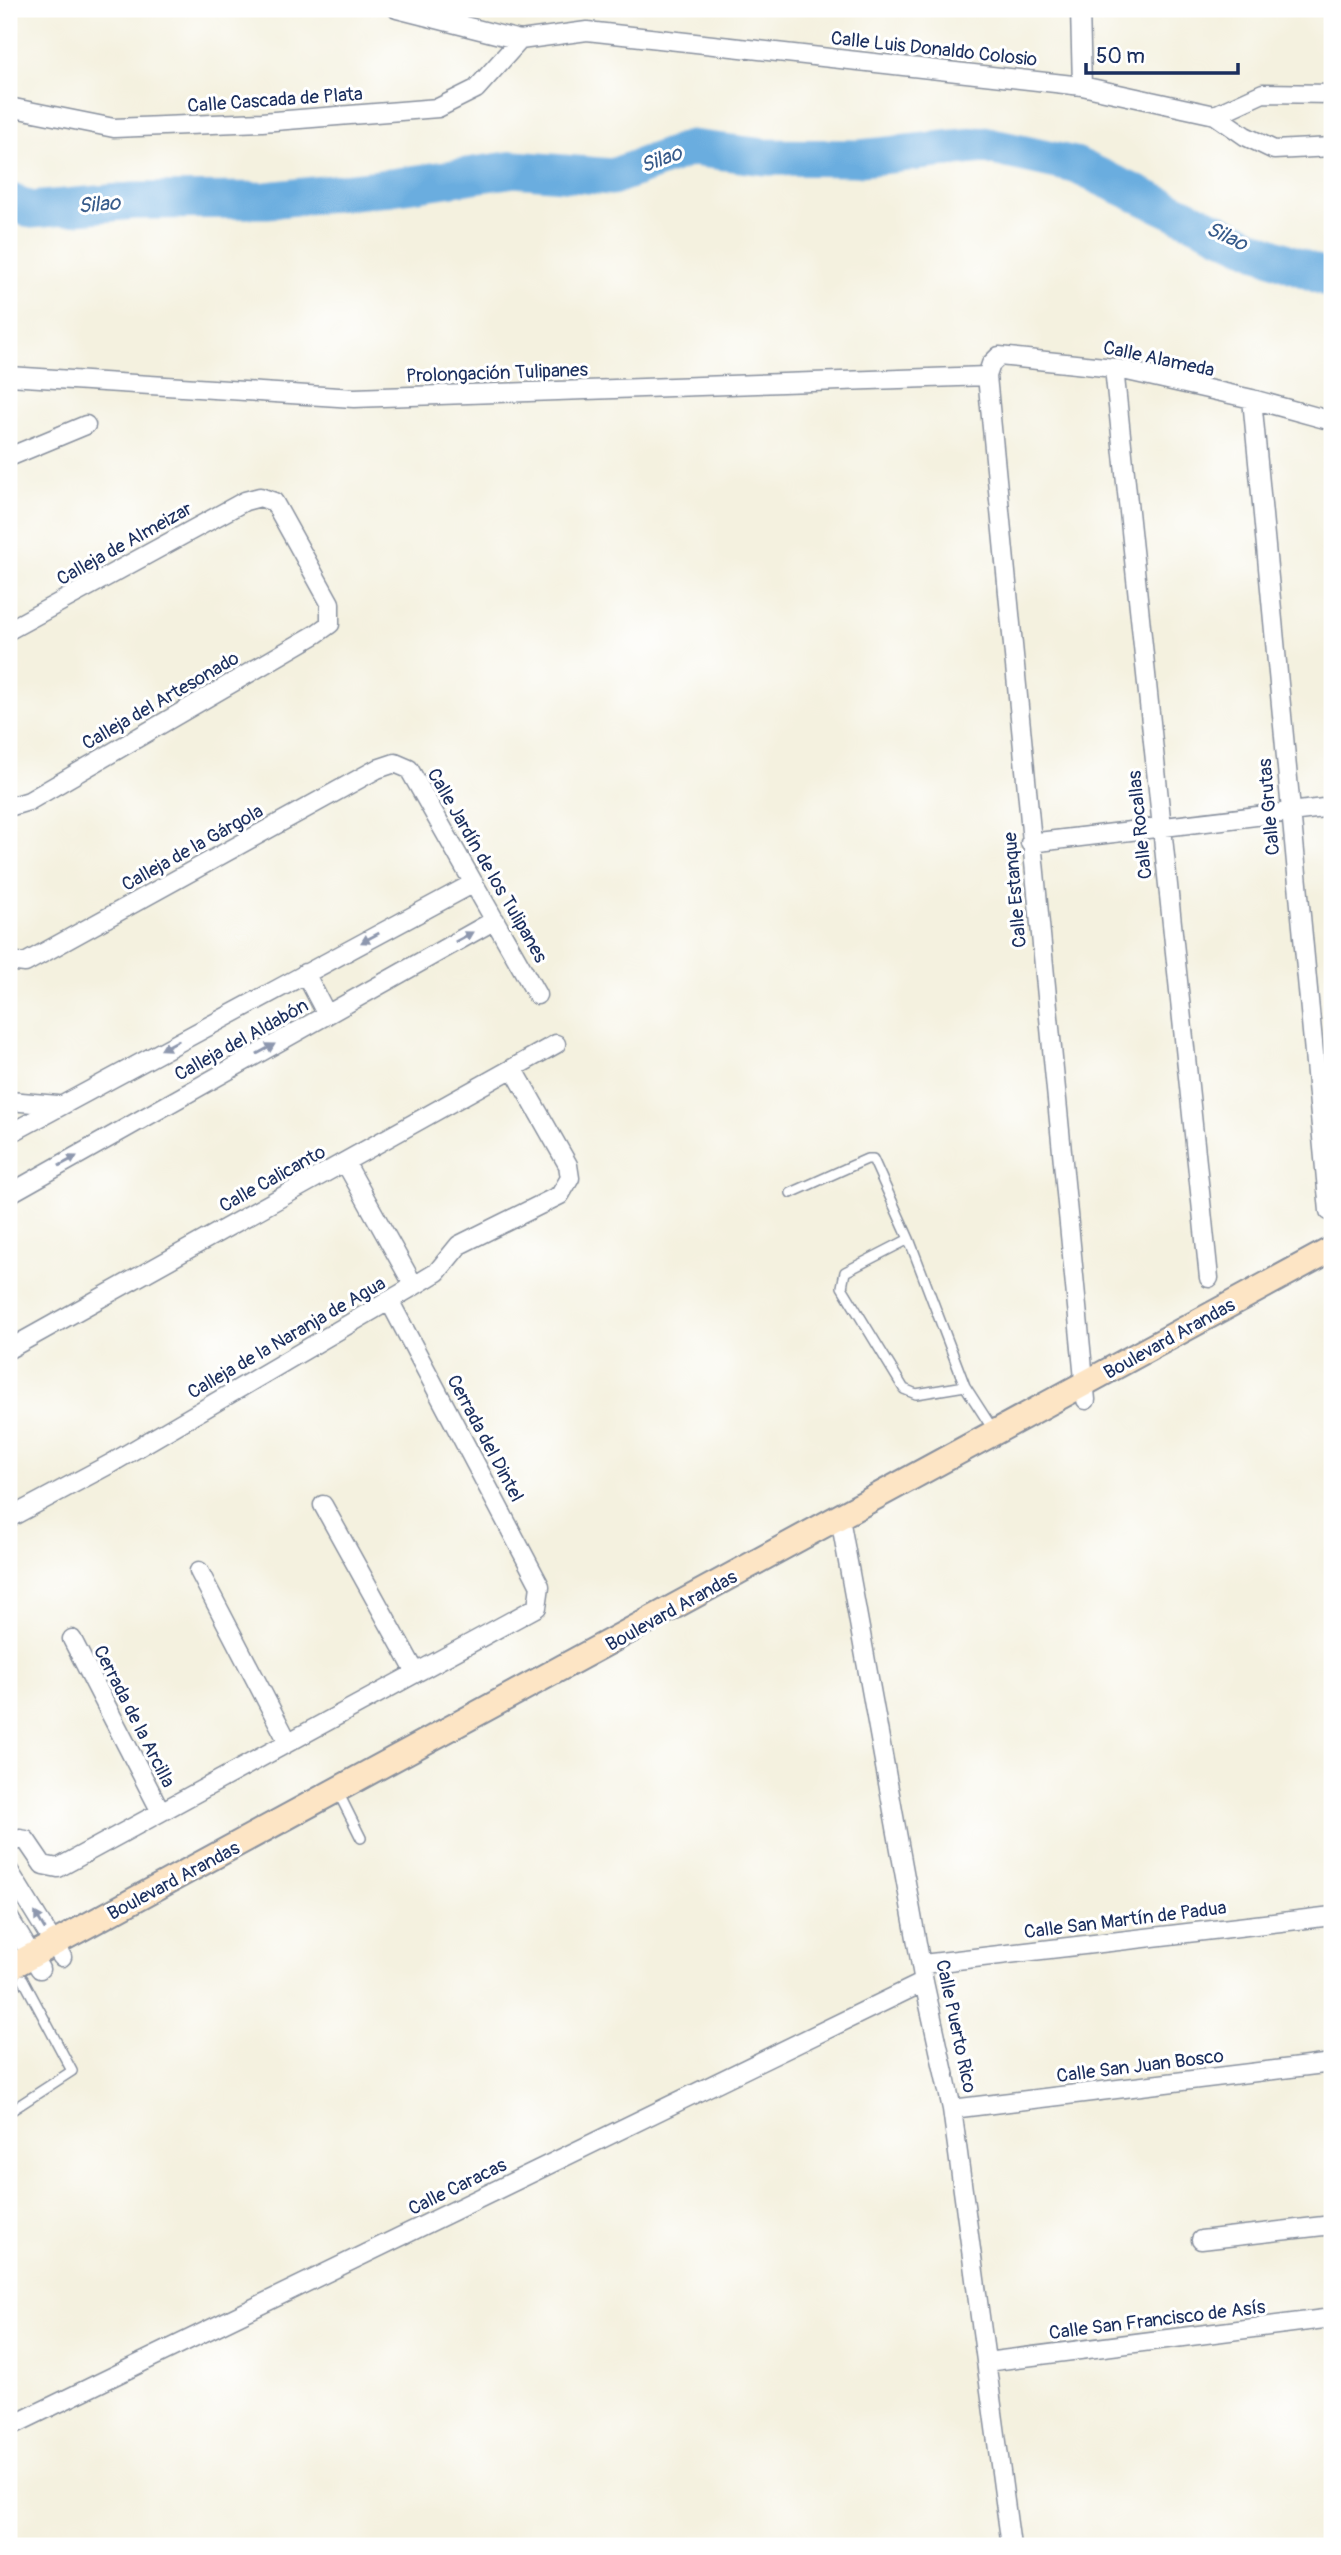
<svg xmlns="http://www.w3.org/2000/svg" width="1341" height="2555" viewBox="0 0 1341 2555" font-family="Pangolin,sans-serif">
<rect width="100%" height="100%" fill="#fff"/>
<filter id="ink" filterUnits="userSpaceOnUse"><feTurbulence type="fractalNoise" baseFrequency=".0143" numOctaves="2"/><feDisplacementMap in="SourceGraphic" scale="14" xChannelSelector="R" yChannelSelector="G"/><feConvolveMatrix kernelMatrix="1 2 1 2 8 2 1 2 1" color-interpolation-filters="sRGB"/></filter>
<filter id="wash" filterUnits="userSpaceOnUse"><feTurbulence type="fractalNoise" baseFrequency=".00686" numOctaves="4" result="noise"/><feDisplacementMap in="SourceGraphic" scale="28" xChannelSelector="R" yChannelSelector="G"/><feGaussianBlur stdDeviation="1.57" result="paint"/><feColorMatrix in="noise" values="0 0 0 0 0 0 0 0 0 0 0 0 0 0 0 0 0 1.4 0 .05"/><feComposite in="paint" operator="in"/></filter>
<g filter="url(#wash)">
<rect width="100%" height="100%" fill="#f4f1df"/>
<g fill="none" stroke-linecap="round" stroke-linejoin="round">
<path stroke="#6baddf" stroke-width="37" d="M9,201L31,210L133,201L267,200L391,187L515,169L612,177L691,148L765,157L860,158L984,145L1075,165L1262,252L1332,280"/>
</g>
</g>
<g filter="url(#ink)">
<g fill="none" stroke-linecap="round" stroke-linejoin="round">
<defs>
<path id="service" d="M791,1193L867,1159H873L909,1239L965,1386L994,1431
M909,1239L845,1272L842,1287L904,1389L916,1394L965,1386
M338,1792L361,1838
M9,2112L72,2071L23,1979"/>
<path id="minor" d="M397,9L520,40L587,31L1082,86L1215,115L1245,136L1274,150L1332,147
M1080,9L1082,86
M9,107L114,128L262,122L438,108L476,89L520,40
M1215,115L1263,93L1332,94
M1114,368L1209,1278
M9,376L354,398L987,376
M1252,399L1329,1211
M9,457L86,425
M9,630L245,501L260,497L274,502L330,603V624L316,634L29,801L9,807
M1030,843L1332,807
M9,961L25,963L377,769L395,763L409,769L537,995
M305,973L327,1015
M9,1101L58,1105
M9,1134L474,883
M345,1162L414,1286
M9,1194L495,920
M9,1349L556,1044
M1086,1400L987,376L991,364L999,356L1114,368L1252,399L1332,421
M323,1505L416,1673
M9,1518L110,1464L414,1286L437,1272L459,1245L560,1195L570,1178L568,1165L513,1068
M840,1518L924,1982L952,2109L1011,2546
M199,1571L288,1742
M72,1639L161,1812
M9,1844L20,1839L26,1840L43,1865L58,1868L537,1607L540,1586L389,1300
M9,1871L62,1957
M9,1918L40,1969
M923,1964L1332,1916
M952,2109L1332,2063
M1201,2240L1332,2225
M986,2362L1332,2318
M9,2427L924,1982"/>
<path id="secondary" d="M9,1968L1332,1249"/>
</defs>
<use href="#service" stroke="#88909e" stroke-width="12"/>
<use href="#minor" stroke="#88909e" stroke-width="21"/>
<use href="#secondary" stroke="#88909e" stroke-width="28"/>
<use href="#service" stroke="#fff" stroke-width="9"/>
<use href="#minor" stroke="#fff" stroke-width="18"/>
<use href="#secondary" stroke="#fde5c5" stroke-width="24"/>
</g>
<defs><path id="oneway-solid" d="M-6-.8H1V-3.2L6.5 0L1 3.2V.8H-6Z" transform="scale(1.75)"/></defs>
<g fill="#8d97ae">
<use href="#oneway-solid" transform="translate(464 937) rotate(-29)"/>
<use href="#oneway-solid" transform="translate(370 938) rotate(152)"/>
<use href="#oneway-solid" transform="translate(170 1045) rotate(152)"/>
<use href="#oneway-solid" transform="translate(266 1049) rotate(-29)"/>
<use href="#oneway-solid" transform="translate(68 1161) rotate(-29)"/>
<use href="#oneway-solid" transform="translate(40 1921) rotate(-121)"/>
</g>
</g>
<g text-anchor="middle" stroke-width="6" stroke-linejoin="round" paint-order="stroke">
<g font-size="19" fill="#1b2f5e" stroke="#fff">
<text transform="translate(934 48) rotate(6)" y="7">Calle Luis Donaldo Colosio</text>
<text transform="translate(275 99) rotate(-4)" y="7">Calle Cascada de Plata</text>
<text transform="translate(1159 358) rotate(12)" y="7">Calle Alameda</text>
<text transform="translate(497 372) rotate(-2)" y="7">Prolongación Tulipanes</text>
<text transform="translate(124 543) rotate(-29)" y="7">Calleja de Almeizar</text>
<text transform="translate(160 700) rotate(-30)" y="7">Calleja del Artesonado</text>
<text transform="translate(1268 807) rotate(-95)" y="7">Calle Grutas</text>
<text transform="translate(1139 825) rotate(-96)" y="7">Calle Rocallas</text>
<text transform="translate(192 847) rotate(-29)" y="7">Calleja de la Gárgola</text>
<text transform="translate(488 865) rotate(60)" y="7">Calle Jardín de los Tulipanes</text>
<text transform="translate(1014 890) rotate(-95)" y="7">Calle Estanque</text>
<text transform="translate(241 1039) rotate(-29)" y="7">Calleja del Aldabón</text>
<text transform="translate(272 1178) rotate(-29)" y="7">Calle Calicanto</text>
<text transform="translate(286 1337) rotate(-30)" y="7">Calleja de la Naranja de Agua</text>
<text transform="translate(1169 1338) rotate(-29)" y="7">Boulevard Arandas</text>
<text transform="translate(486 1438) rotate(62)" y="7">Cerrada del Dintel</text>
<text transform="translate(671 1610) rotate(-29)" y="7">Boulevard Arandas</text>
<text transform="translate(135 1716) rotate(63)" y="7">Cerrada de la Arcilla</text>
<text transform="translate(173 1880) rotate(-28)" y="7">Boulevard Arandas</text>
<text transform="translate(1125 1919) rotate(-7)" y="7">Calle San Martín de Padua</text>
<text transform="translate(957 2026) rotate(78)" y="7">Calle Puerto Rico</text>
<text transform="translate(1140 2065) rotate(-7)" y="7">Calle San Juan Bosco</text>
<text transform="translate(457 2186) rotate(-26)" y="7">Calle Caracas</text>
<text transform="translate(1157 2319) rotate(-7)" y="7">Calle San Francisco de Asís</text>
</g>
<g font-size="21" font-style="italic" fill="#375b8b" stroke="#fff">
<text transform="translate(661 159) rotate(-20)" y="7">Silao</text>
<text transform="translate(99 204) rotate(-5)" y="7">Silao</text>
<text transform="translate(1227 236) rotate(25)" y="7">Silao</text>
</g>
</g>
<rect width="1341" height="2555" fill="none" stroke="#fff" stroke-width="35"/>
<path d="M1086 63v10h152v-10" fill="none" stroke="#1b2f5e" stroke-width="3.5"/>
<text x="1096" y="63" font-size="21" fill="#1b2f5e" stroke="#ffffff" stroke-width="5" paint-order="stroke">50 m</text>
</svg>
